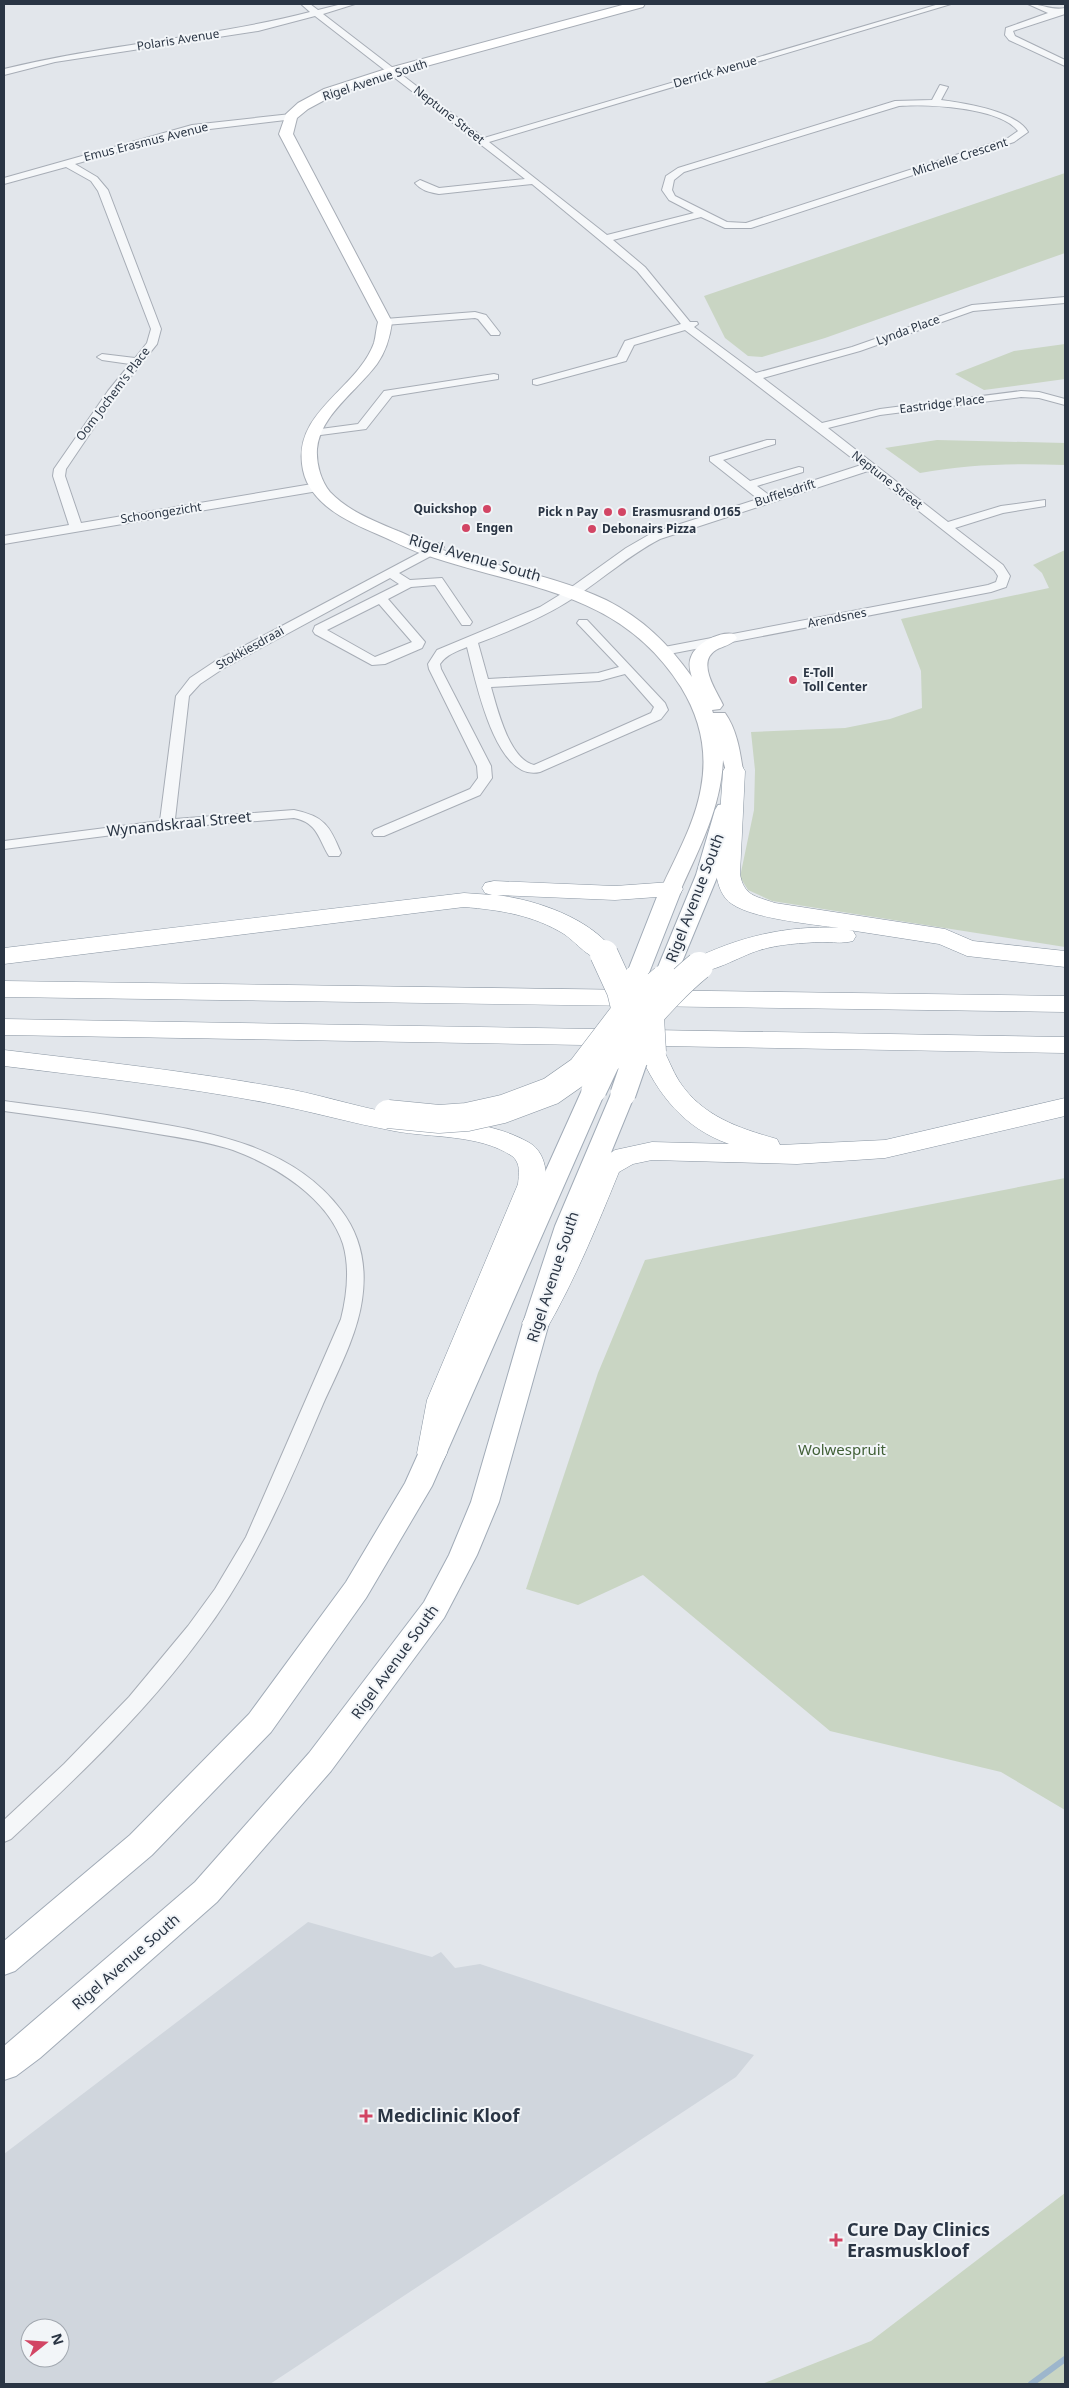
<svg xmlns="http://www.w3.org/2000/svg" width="1069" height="2388" viewBox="0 0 1069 2388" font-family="'Noto Sans',sans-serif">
<rect width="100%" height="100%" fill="#e2e6eb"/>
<path fill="#d0d6dd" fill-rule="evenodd" d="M308,1922L432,1957L441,1952L455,1968L480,1964L754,2055L736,2077L270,2384H4V2154ZM30,2328H60V2358H30Z"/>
<path fill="#c9d5c3" d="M1065,173V253L825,338L762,357L748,356L725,338L704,296Z
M1065,344V379L984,390L955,374L1014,351Z
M937,440L1065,443V465C1016,463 968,464 920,473L885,448Z
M1065,550V947L772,901L748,890L740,877L754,810L755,770L751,732L845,728L890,719L922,708L921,671L901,619L1049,588L1042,573L1033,565Z
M1065,1178V1810L1001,1772L830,1731L643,1575L578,1605L526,1589L598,1373L645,1260Z
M1065,2193V2384H762L871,2341Z"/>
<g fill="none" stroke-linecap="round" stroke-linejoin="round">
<path stroke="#9db6cc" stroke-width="6" d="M1031,2384L1065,2359"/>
<defs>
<path id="minor" d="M301,4H310L318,10L342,4H355L323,14L484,138L939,4H951L489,142L607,235L694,213L669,200L662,190L666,176L678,168L895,101L932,100L940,85L948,87L941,100C964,103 1016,111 1028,132L1014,142L751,228H725L701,217L613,240L645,267L690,322H697L698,324L694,327L756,373L852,347L972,305L1065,297V303L973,311L860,351L763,378L822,423L880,409L1021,391L1039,392L1065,399V405L1039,398L1021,397L880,415L828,428L948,522L1001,506L1045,500V506L1003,513L955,528L1003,565L1010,576L1006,587L991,592L664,655L658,651L659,648L988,585L996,582L998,576L994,570L868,471L660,539C629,555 604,578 575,597C545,617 512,630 478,643L488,679L598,673L619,667L577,623L579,620H587L665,703L668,710L661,719L540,772C495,783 475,677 467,647C456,652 447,654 440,664L441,669L491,766L492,778L480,795L384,836H374L372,833L374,830L470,789L478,778L477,766L429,669L428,664L437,650L540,607L566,591L626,548L652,533L758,499L710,461V457L767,440H775V444L723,460L750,481L799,467L803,468V472L757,486L769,495L861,465L685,330L634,345L626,361L537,385L533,384V380L617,357L625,341L681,324L637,271L532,184L439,194C429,192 422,191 415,183L420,180L439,188L525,179L315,16L258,31L55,62L4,75V69C105,44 209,38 310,12ZM899,106C927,104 1000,107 1018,131L1008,138L746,223L727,222L675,196L672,190L674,180L684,172ZM625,674L654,707L651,713L534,765C509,759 497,708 491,687L599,681Z
M1028,4C1042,4 1052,11 1065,8V14L1013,31L1015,36L1065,60V66L1009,40L1005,35L1006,28L1048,13Z
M291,114L294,115V119L193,131L75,164L97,177L108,190L161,329L157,344L116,395L66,469L65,476L81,523L318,483L324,487L318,491L4,544V536L69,525L53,476L54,469L108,391L130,364L102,360L97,357L102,354L135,358L147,343L151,329L98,191L91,181L66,167L4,184V178L192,125Z
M475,312L486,315L500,333L499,335H491L478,319L475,318L385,325L380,322L385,319Z
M494,374L498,375V379L392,396L366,429L313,436L307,433L313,430L358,424L384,391Z
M438,543L444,547L442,550L399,573L410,580L442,578L472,622L470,625H462L435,585L411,587L388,599L425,642L422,648L385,664L372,665L315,634L313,631L315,626L399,584L390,578L224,668L200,684L189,696L175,819L294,810C324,816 330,826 341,853L339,856H329C318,838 318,823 294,818L167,828L4,849V841L160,821L176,696L190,678L214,662ZM379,604L412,642L375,657L327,630Z
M4,1101C48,1107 93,1112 137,1120C211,1132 293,1146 341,1210C361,1236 367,1267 362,1300C357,1335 338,1371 323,1404C288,1486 256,1564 202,1636C147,1711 79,1776 11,1839L4,1842V1820L64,1764L129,1697L188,1626L215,1589L246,1537L341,1319C347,1295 350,1268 343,1244C328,1198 276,1166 233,1150C209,1142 183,1138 158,1134C107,1125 56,1118 4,1111Z"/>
<path id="secondary" d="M626,4H645L643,7L397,74L334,95L308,109L297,118L293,134L392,322C390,337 386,351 377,364C358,390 320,415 317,449C316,464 321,481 330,492C348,511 374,521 398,531C411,536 423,544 436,548C492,566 552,574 606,600C643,619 668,643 692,677C690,671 688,664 691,657C696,643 720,631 734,634L737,638C732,645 723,646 716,650C696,662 716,690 723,705L720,709L712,710L713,713H725C737,730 740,751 743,771L741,775H727L723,760C721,807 700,847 681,889L678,893H664L661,889C676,856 695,823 701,788C708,751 700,718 681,687C619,589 522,589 423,554C407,549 392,540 377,534C348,522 310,504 303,470C291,412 357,390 374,343C376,336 376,329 378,322L279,134L286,114L298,103L324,89L389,68Z"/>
<path id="primary" d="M726,804L734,805L737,810L718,875L675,979L672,984L664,986L656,984L653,979L696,875L715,810L718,805Z
M671,882L679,884L682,889L647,978L644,983L636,985L628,983L625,978L660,889L663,884Z
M594,1082L602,1084L606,1090L432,1486L366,1598L271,1732L152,1855L15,1971L4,1975V1941L130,1835L249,1714L346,1582L405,1483L582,1090L586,1084Z
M623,1086L631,1088L635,1094L581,1226L549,1323L499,1502L477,1555L444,1618L331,1771L217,1902L40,2058L16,2076L4,2080V2046L195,1882L309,1753L424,1602L449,1555L471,1502L523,1323L555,1226L611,1094L615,1088Z"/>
<path id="motorway" d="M734,764L742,766L745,771L740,874C744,896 755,896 775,903L945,929L973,941L1065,951V967L967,956L939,944L849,930L853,931L856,936L853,941C842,944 833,942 822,942C801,943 780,944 760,950C739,956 710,976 690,971L686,966L690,961C737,937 787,925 839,928C812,924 754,919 732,904C722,898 718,885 716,874L723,771L726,766Z
M494,881L615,886L671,882L680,884L683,889L680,894L671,896L615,900L497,895C537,900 593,919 616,954L613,959C592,965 580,945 564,934C533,915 500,910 464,907L4,964V948L464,893L492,895L485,893L482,888L485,883Z
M4,981L1065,996V1012L4,997Z
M4,1019L1065,1037V1053L661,1046C668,1057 672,1070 679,1081C702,1116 738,1128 777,1139L780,1145L885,1140L1065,1098V1116L885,1158L797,1164L652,1160L633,1164L619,1172C597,1226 575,1280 546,1330L536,1333L526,1330L522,1323L545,1281L598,1161L615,1150L652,1142L729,1144C684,1128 658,1095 639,1052L643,1046L4,1035Z
M4,1050C95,1061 187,1071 277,1087C315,1093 353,1106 391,1113C436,1121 487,1119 528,1142C543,1150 547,1167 546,1184L457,1400L447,1453L443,1461L432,1464L421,1461L417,1453L427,1400L518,1184C519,1174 521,1163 512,1156C479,1134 431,1138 394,1131C351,1123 310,1111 268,1103C180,1086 92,1077 4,1066Z"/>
</defs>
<use href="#minor" stroke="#a7adb6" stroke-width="2"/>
<use href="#secondary" stroke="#a7adb6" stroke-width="2"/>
<use href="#primary" stroke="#a1abb7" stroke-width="2"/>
<use href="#motorway" stroke="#8995a2" stroke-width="1"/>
<use href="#minor" fill="#f5f7f9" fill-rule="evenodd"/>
<use href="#secondary" fill="#fff" fill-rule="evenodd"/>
<use href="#primary" fill="#fff" fill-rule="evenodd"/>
<use href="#motorway" fill="#fff" fill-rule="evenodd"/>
<defs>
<path id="primary-bridge" d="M594,1090L611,1054L636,978
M623,1094L649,1019"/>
<path id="motorway-bridge" d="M604,954L621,991L630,1028
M647,1007L650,1017L652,1052
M612,1056C641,1026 667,992 699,966
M388,1114L439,1119L467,1117L503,1109L551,1091L581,1070L626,1011L664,979"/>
</defs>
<use href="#primary-bridge" stroke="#a1abb7" stroke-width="27" stroke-linecap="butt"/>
<use href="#motorway-bridge" stroke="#8995a2" stroke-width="29" stroke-linecap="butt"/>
<use href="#primary-bridge" stroke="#fff" stroke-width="25"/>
<use href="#motorway-bridge" stroke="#fff" stroke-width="28"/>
</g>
<g fill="#d24564" stroke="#f2f5f8" stroke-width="2">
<circle cx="487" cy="509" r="5"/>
<circle cx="608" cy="512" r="5"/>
<circle cx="622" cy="512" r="5"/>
<circle cx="466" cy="528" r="5"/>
<circle cx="592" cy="529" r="5"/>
<circle cx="793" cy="680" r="5"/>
<path d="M363.5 2108.5h5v5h5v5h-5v5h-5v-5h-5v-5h5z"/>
<path d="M833.5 2232.5h5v5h5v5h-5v5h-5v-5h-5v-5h5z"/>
</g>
<g text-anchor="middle" stroke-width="4" stroke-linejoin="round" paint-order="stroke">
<g font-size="12" fill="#2a3544" stroke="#f2f5f8">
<text transform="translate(178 40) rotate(-9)" y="4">Polaris Avenue</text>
<text transform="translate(715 72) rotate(-16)" y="4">Derrick Avenue</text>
<text transform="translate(375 80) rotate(-18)" y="4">Rigel Avenue South</text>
<text transform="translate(449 115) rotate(38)" y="4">Neptune Street</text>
<text transform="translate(146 142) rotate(-14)" y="4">Emus Erasmus Avenue</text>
<text transform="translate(960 157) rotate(-18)" y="4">Michelle Crescent</text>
<text transform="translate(908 330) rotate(-20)" y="4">Lynda Place</text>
<text transform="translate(113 394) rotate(-53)" y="4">Oom Jochem's Place</text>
<text transform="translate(942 404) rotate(-7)" y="4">Eastridge Place</text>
<text transform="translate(887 480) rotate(38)" y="4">Neptune Street</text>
<text transform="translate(785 493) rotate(-18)" y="4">Buffelsdrift</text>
<text transform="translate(161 513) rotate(-9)" y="4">Schoongezicht</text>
<text transform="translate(837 618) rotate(-11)" y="4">Arendsnes</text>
<text transform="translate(250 648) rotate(-29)" y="4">Stokkiesdraai</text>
</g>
<g font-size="12" font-weight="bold" fill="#2a3544" stroke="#f2f5f8" text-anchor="start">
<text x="477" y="513" text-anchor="end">Quickshop</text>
<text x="598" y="516" text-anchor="end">Pick n Pay</text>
<text x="632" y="516">Erasmusrand 0165</text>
<text x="476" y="532">Engen</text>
<text x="602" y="533">Debonairs Pizza</text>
<text x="803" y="677">E-Toll<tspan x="803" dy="14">Toll Center</tspan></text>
</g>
<g font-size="15" fill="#2a3544" stroke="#f2f5f8">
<text transform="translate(475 558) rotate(16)" y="5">Rigel Avenue South</text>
<text transform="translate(179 824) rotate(-6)" y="5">Wynandskraal Street</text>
<text transform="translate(695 898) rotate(-69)" y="5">Rigel Avenue South</text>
<text transform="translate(553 1277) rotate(-72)" y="5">Rigel Avenue South</text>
<text transform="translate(395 1662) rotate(-54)" y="5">Rigel Avenue South</text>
<text transform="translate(126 1962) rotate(-41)" y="5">Rigel Avenue South</text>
</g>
<g font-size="15" fill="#416037" stroke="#f2f5f8">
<text x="842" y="1455">Wolwespruit</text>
</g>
<g font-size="18" font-weight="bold" fill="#2a3544" stroke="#f2f5f8" text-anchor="start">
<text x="377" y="2122">Mediclinic Kloof</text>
<text x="847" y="2236">Cure Day Clinics<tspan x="847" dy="21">Erasmuskloof</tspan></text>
</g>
</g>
<rect width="1069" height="2388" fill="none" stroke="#2a3544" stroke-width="10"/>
<g transform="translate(45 2343) rotate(73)"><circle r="24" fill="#f2f5f8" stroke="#a2a8b0"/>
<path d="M0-4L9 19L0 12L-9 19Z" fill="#d24564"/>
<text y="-8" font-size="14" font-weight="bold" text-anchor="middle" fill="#2a3544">N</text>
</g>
</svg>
